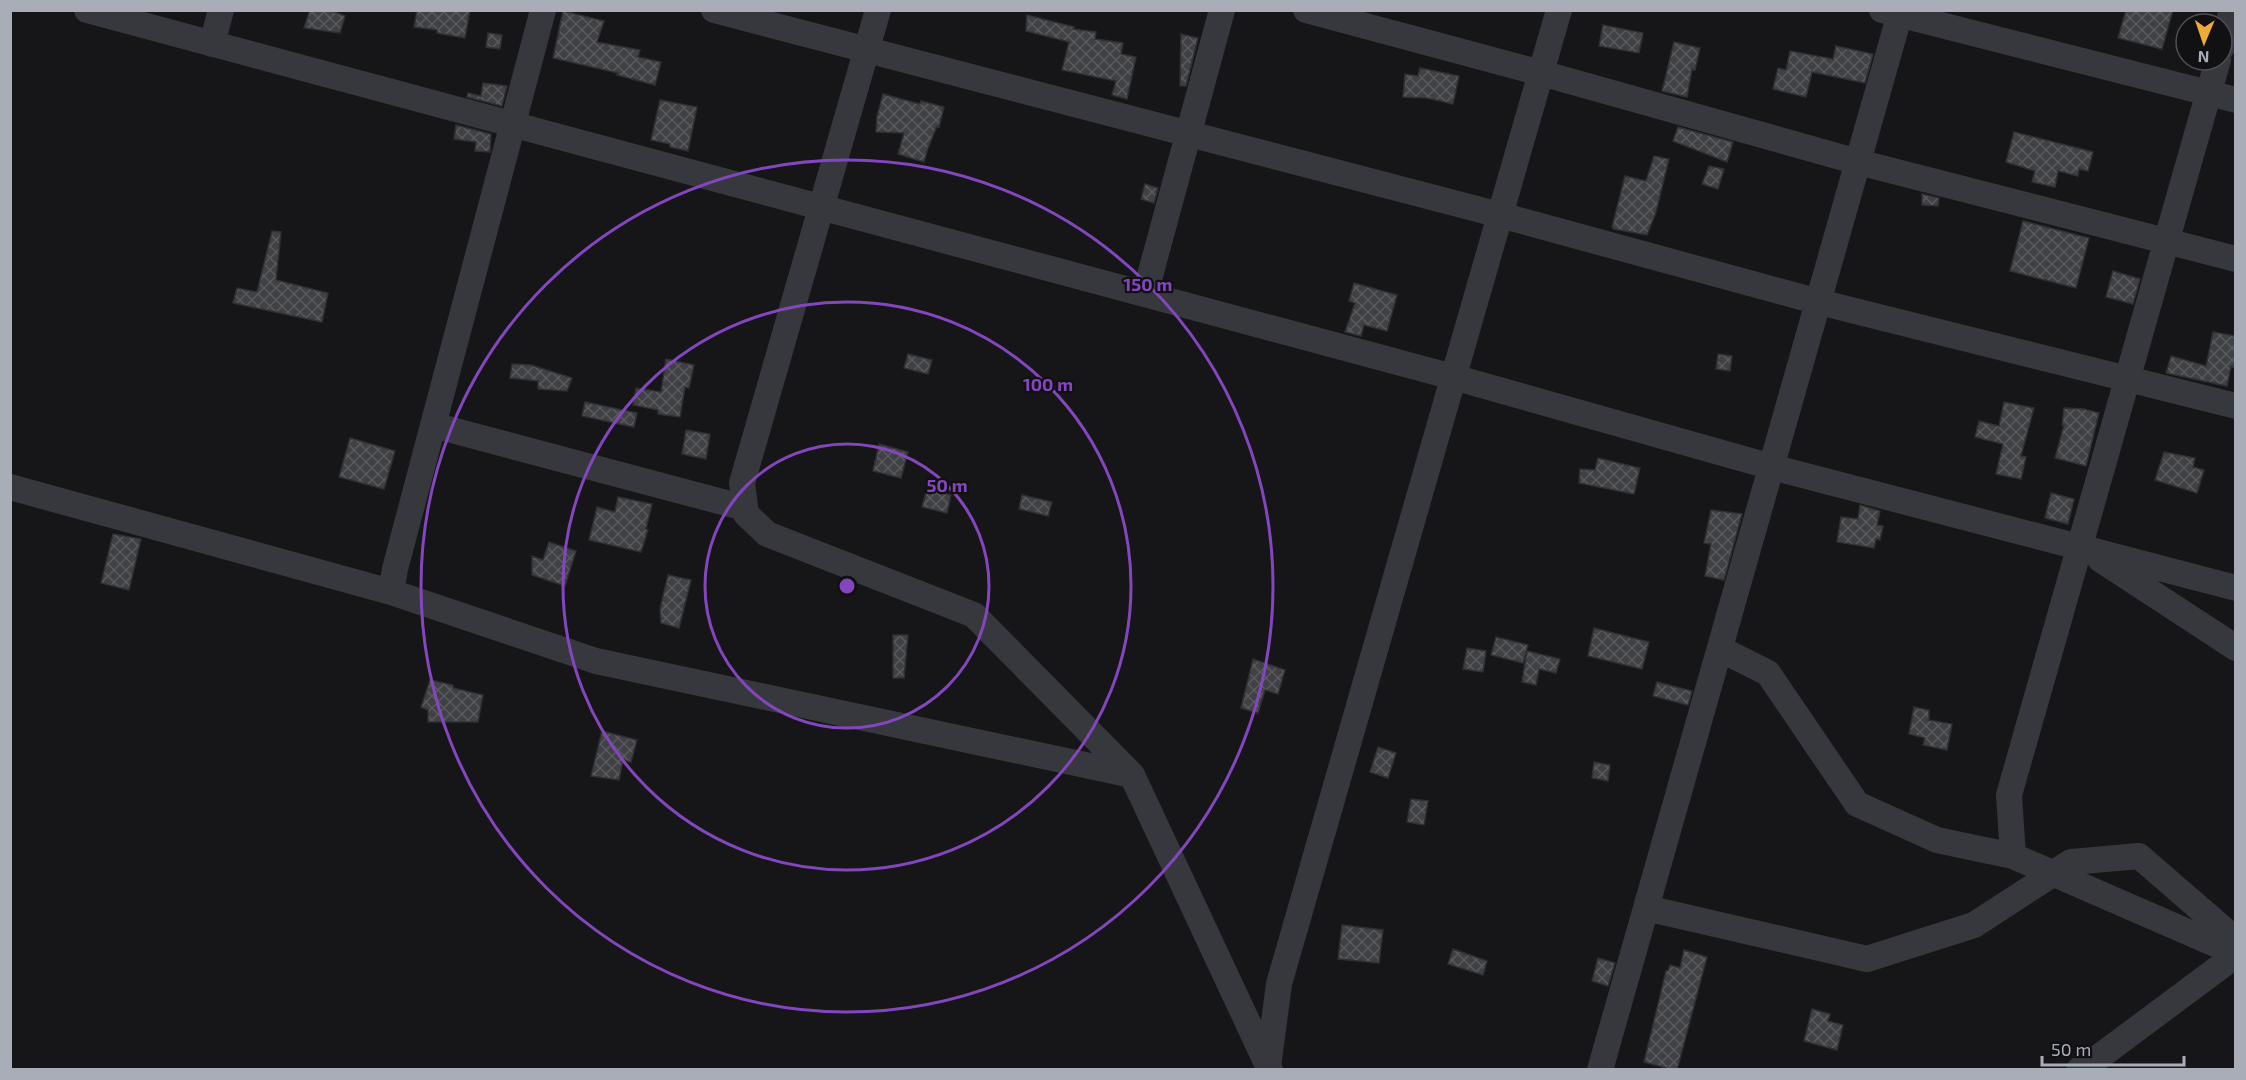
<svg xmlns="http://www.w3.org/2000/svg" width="2246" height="1080" viewBox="0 0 2246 1080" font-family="'Exo 2',sans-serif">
<defs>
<pattern id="building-cross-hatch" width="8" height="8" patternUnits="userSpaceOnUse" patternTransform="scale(1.5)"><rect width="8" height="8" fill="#404145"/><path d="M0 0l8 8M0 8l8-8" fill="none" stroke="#595a5e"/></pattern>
</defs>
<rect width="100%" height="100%" fill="#161618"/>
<path fill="url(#building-cross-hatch)" stroke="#303034" stroke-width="1.5" d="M310,10H329L345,16L340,33L304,28Z
M417,10H470L465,38L437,33V30L414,27Z
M2126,10H2173L2162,49L2118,38Z
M563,11L604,21L597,42L640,50L638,57L661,62L655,85L617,75L618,73L553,58Z
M1027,15L1074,27L1073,29L1096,32L1095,39L1123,43L1121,54L1136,57L1127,99L1112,95L1116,81L1062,70L1069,42L1026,31Z
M1603,25L1643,33L1639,53L1599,46Z
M488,33L502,35L500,49L486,47Z
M1181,34L1198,38L1186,86H1180Z
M1674,42L1700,48L1695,70L1692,69L1687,97L1662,91Z
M1836,46L1873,54L1865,83L1812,72L1806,97L1773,89L1778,68L1786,70L1790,51L1833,59Z
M1420,68L1459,76L1453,104L1427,98L1403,97L1405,74L1418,76Z
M483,83L507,86L502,106L467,97L468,93L481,96Z
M883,94L920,104L921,101L944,107L939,127L937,126L928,148L924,162L898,154L904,133L876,132L877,116Z
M660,100L697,107L688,151L670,147V144L651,140Z
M456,125L491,134L490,152L475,151L476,142L454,139Z
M1678,127L1733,142L1727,162L1673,141Z
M2014,132L2093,152L2088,171L2079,169L2078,176L2058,171L2055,187L2032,182L2035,171L2006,162Z
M1654,156L1669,159L1656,212L1647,235L1614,229L1612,227L1625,176L1646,181Z
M1709,166L1724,169L1718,189L1702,184Z
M1145,184L1158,188L1154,203L1141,199Z
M1922,194L1939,198L1938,206L1922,205Z
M2023,221L2089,238L2076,288L2010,271Z
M272,231L281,232L276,280L328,293L322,322L233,303L237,288L257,292Z
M2113,271L2140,279L2133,304L2106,297Z
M1354,283L1397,295L1387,331L1364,325L1361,336L1345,332L1355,303L1349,301Z
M2213,332L2235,336V358L2234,367L2231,366L2227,386L2166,373L2171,356L2206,366Z
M908,354L932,360L928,374L904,368Z
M1718,354L1732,356L1730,371L1716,369Z
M666,359L694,365L689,388L685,387L680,417L658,414V410L633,405L636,388L661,392Z
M512,364L531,365L572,378L567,391L538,389V381L510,378Z
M585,402L637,413L634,427L582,416Z
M2004,402L2034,408L2021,456L2026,457L2021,479L1996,474L2003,444L1975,437L1979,421L1999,426Z
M2064,408L2084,409L2099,413L2086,466L2055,458L2064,425H2062Z
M686,430L710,434L706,459L682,454Z
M350,438L395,451L384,489L339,477Z
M879,444L908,452L901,478L873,471Z
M2164,452L2195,458L2193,467L2204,470L2197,493L2155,480Z
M1598,458L1640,468L1634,494L1579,483L1580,469L1595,470Z
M927,489L951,495L947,513L922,507Z
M2051,493L2074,499L2068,524L2045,518Z
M1022,495L1052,502L1048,516L1019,509Z
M618,497L652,504L646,529L648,530L641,552L589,540L597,507L615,512Z
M1860,505L1880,511L1877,525L1883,526L1880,540L1876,539L1874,548L1837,542L1841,517L1858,519Z
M1711,510L1742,514L1724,580L1705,576L1711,544L1704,543Z
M113,534L141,539L129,590L101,583Z
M549,542L576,551L565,586L532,575V556L543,560Z
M668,575L691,580L679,628L661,623L660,609Z
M1594,628L1649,642L1642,669L1588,656Z
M893,635H908L904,678H893Z
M1496,637L1528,645L1523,663L1491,655Z
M1467,648L1486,651L1483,672L1463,669Z
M1527,651L1560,659L1556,673L1539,669L1536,685L1522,682Z
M1253,659L1285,670L1278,694L1265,690L1258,713L1241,708Z
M430,680L453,685V688L483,695L478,722H428V710L421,707Z
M1657,682L1692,691L1688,705L1653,696Z
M1914,707L1929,710V720L1952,724L1947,750L1923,745L1925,738L1909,734Z
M602,731L637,740L631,762L623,760L619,780L591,776Z
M1378,747L1396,753L1388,778L1370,772Z
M1594,762L1610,765L1608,781L1592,778Z
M1411,799L1428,801L1424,825L1407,822Z
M1342,925L1383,930L1379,963L1338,959Z
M1453,949L1487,961L1483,975L1448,964Z
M1684,950L1707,957L1677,1070H1674L1644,1062L1666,971H1668L1670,965L1680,968Z
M1598,958L1615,963L1608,986L1592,981Z
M1812,1009L1830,1014L1828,1021L1843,1025L1837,1050L1804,1041Z"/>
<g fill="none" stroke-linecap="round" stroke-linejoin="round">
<path stroke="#37383d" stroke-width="26" d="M87,10L1453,377L1772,467L2236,588
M543,10L395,569L391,592L596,661L1132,775
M714,10L1500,215L1819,302L2236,406
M878,10L742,483L746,514L767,534L974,615L1132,775L1270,1070
M1306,10L1541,73L1858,162L2236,259
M1882,10L2236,100
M212,44L221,10
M2222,47L2232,10
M2218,60L2009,795L2013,856L2236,953
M1145,294L1222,10
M433,425L745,508
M10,487L391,592
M2100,559L2236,648
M1720,649L1768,673L1857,804L1937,840L2013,856
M1646,908L1867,959L1974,925L2071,862L2139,856L2236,940
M1268,1067L1279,984L1559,10
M1600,1070L1901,10
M2079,1070L2091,1063L2236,955"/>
</g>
<g fill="none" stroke="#8446be" stroke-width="3">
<circle cx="847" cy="586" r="142"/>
<circle cx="847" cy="586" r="284"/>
<circle cx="847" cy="586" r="426"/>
</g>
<circle cx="847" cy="586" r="9" fill="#8446be" stroke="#111113" stroke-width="3"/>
<g font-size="18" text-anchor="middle" font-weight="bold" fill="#8446be" stroke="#111113" stroke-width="4.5" stroke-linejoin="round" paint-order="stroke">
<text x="1148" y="291">150 m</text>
<text x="1048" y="391">100 m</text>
<text x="947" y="492">50 m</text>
</g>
<rect width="2246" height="1080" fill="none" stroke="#a8adb8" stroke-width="24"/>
<g transform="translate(2204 42) rotate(182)"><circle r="28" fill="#111113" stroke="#4d4f55" stroke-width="1.5"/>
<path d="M0-4.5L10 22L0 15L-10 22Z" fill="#efab37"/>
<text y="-9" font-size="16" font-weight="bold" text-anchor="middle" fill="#a8adb8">N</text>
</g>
<path d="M2042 1056v9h142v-9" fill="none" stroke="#a8adb8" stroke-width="3"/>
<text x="2051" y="1056" font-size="18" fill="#a8adb8" stroke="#111113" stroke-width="4.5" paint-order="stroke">50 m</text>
</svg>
